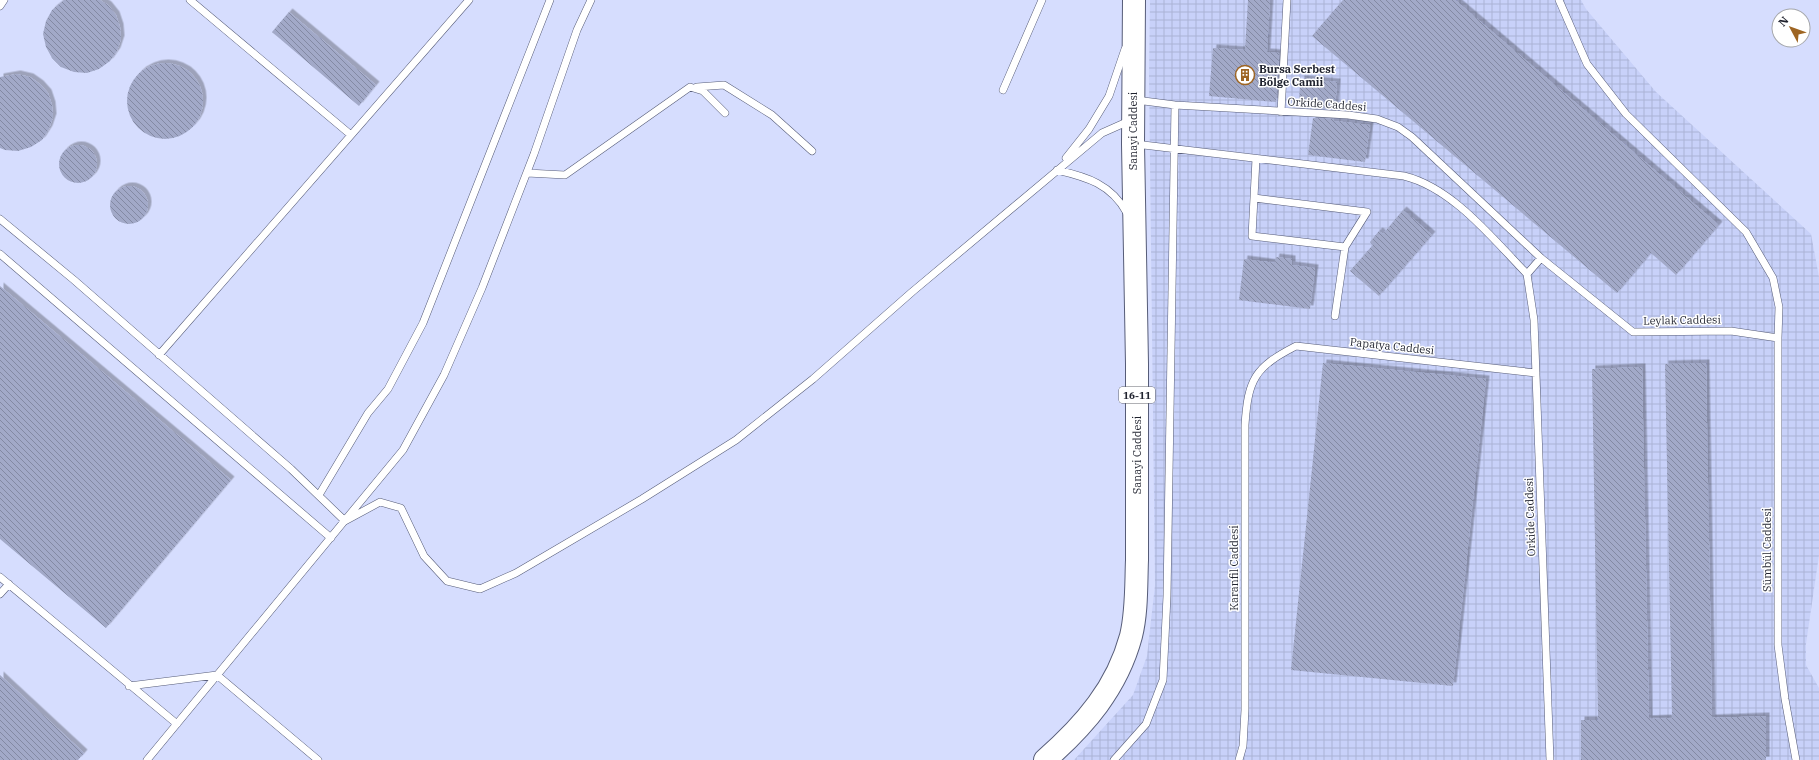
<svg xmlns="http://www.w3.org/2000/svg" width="1819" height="760" viewBox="0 0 1819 760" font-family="'IBM Plex Serif',serif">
<defs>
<pattern id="industrial-grid" width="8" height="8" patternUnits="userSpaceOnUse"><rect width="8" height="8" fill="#c8d1f9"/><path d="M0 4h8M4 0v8" fill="none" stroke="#abb3d6"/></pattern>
<pattern id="building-back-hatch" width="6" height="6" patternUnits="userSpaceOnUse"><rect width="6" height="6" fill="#a2a9c8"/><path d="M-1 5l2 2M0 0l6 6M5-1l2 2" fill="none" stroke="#8389a3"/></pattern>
<filter id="shadow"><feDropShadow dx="3.5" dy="-3.5" stdDeviation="0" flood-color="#0004"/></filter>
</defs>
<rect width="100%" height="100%" fill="#d6ddfe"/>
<path fill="url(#industrial-grid)" d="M1150,0H1581L1586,9L1656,92L1811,234L1819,277V555L1806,644V665L1819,688V760H1074L1133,695L1147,656L1155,585L1149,76Z"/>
<path fill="url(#building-back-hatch)" filter="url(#shadow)" d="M64,0H100L108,5L116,15L120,27L121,39L117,51L110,61L99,69L87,73L74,72L61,67L52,58L46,47L43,34L46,21L52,10Z
M1248,0H1270L1267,52L1279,53L1276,102L1209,96L1213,48L1245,50Z
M1343,0H1455L1719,225L1676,275L1651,253L1617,293L1312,36Z
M289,12L376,85L359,106L272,32Z
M127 101a38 38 0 1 1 76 0a38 38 0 1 1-76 0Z
M17,74L30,77L40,84L48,93L52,105L53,117L49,129L42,140L31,147L18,151L5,150L0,148V77Z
M1301,79L1337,82L1335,109L1314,108L1315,100L1299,99Z
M1313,118L1334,119V121L1370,125L1365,162L1308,155Z
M59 164a19 19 0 1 1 38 0a19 19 0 1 1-38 0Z
M110 205a19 19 0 1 1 38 0a19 19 0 1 1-38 0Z
M1403,210L1432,235L1379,296L1350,271L1373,245L1370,242L1379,231L1383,234Z
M1276,257L1292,259V265L1315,268L1310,309L1239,300L1244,259L1275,263Z
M0,286L231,480L106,628L0,539Z
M1323,363L1486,379L1453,686L1291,670Z
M1706,363L1712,718L1766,716V760H1581V720H1598L1592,369L1642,367L1649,719L1672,718L1665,364Z
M0,675L84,753L78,760H0Z"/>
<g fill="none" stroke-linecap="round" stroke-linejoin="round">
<defs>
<path id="lane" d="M190,0L351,135
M1559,0L1587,64L1626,114L1746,232L1773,278L1779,307L1778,338V645L1785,699L1796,760
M0,6L4,0
M697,87L724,85L772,115L812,151
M1003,90L1042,0
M1136,100L1175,105L1348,115L1377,119L1398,127L1412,137L1541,258L1633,332L1731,331L1778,338
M1281,112L1287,0
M1135,144L1404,176C1453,188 1493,239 1527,274
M1066,158L1089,129L1109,96L1125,49
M1256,159L1252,236L1345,247
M1057,170C1087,177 1111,184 1127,213
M527,173L565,175L690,87L703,91L725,113
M1254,198L1367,212L1345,247L1335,316
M0,219L74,280L291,469L345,521L380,502L401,508L424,556L447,581L480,589L516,573L642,499L736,440L813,379L912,292L1102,133L1129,121
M0,254L331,538
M1541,258L1527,274L1534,320L1550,760
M159,355L469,0
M319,495L368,413L388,389L423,323L550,0
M0,577L177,724
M0,594L9,584
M129,686L217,675L318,760
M147,760L403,450L444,375L482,288L534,154L577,30L591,0
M1114,760L1146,724L1163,680L1167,596L1175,105
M1239,760L1243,746L1245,710V425C1248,379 1255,367 1296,346L1536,373"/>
<path id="primary" d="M1045,760C1085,725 1117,688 1131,636C1137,612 1136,585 1137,560V364L1133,144L1134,0"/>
</defs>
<use href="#lane" stroke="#565c78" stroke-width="8"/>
<use href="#primary" stroke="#565c78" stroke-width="24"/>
<use href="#lane" stroke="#fff" stroke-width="7"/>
<use href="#primary" stroke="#fff" stroke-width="22"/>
</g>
<defs>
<symbol id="building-ring" viewBox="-11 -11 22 22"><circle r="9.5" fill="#fff" stroke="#9e6523" stroke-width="1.5"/><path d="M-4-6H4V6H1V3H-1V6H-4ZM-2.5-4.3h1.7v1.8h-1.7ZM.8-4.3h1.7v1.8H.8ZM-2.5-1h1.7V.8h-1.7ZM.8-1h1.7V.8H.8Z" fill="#9e6523"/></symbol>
</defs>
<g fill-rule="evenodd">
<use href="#building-ring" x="1234" y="64" width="22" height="22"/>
</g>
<g text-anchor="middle" stroke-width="3" stroke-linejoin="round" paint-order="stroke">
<rect fill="#fff" stroke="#62646d" stroke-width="1" x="1119" y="387" width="36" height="16" rx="3"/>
<g font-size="10" font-weight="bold" fill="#1f222e">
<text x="1137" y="399">16-11</text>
</g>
<g font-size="11" font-weight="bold" fill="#1f222e" stroke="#fff" text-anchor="start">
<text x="1259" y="73">Bursa Serbest<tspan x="1259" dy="13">Bölge Camii</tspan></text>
</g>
<g font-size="11" fill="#1f222e" stroke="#fff">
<text transform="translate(1327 104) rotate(4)" y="4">Orkide Caddesi</text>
<text transform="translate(1133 131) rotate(-90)" y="4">Sanayi Caddesi</text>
<text transform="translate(1682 320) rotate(-1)" y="4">Leylak Caddesi</text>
<text transform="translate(1392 346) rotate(6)" y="4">Papatya Caddesi</text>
<text transform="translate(1137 455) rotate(-90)" y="4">Sanayi Caddesi</text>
<text transform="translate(1530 517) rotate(-92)" y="4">Orkide Caddesi</text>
<text transform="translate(1767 550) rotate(-90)" y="4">Sümbül Caddesi</text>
<text transform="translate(1234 568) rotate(-90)" y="4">Karanfil Caddesi</text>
</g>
</g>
<g transform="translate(1791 28) rotate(311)"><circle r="19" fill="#ffffff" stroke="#a5a7ab"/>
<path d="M0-3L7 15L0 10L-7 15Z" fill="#9e6523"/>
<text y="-6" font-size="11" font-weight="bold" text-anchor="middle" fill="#1f222e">N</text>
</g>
</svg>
